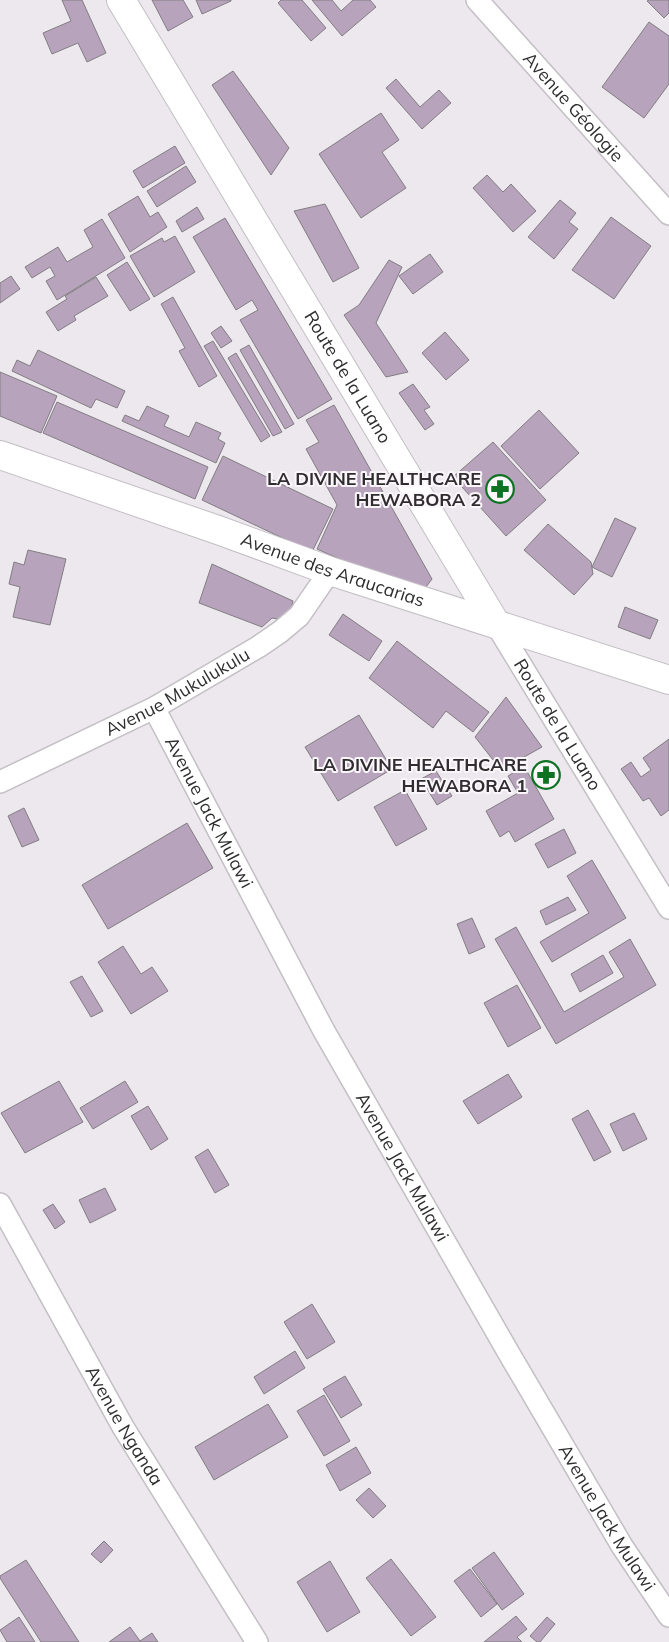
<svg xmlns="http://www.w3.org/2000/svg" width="669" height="1642" viewBox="0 0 669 1642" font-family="Mulish,sans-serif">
<rect width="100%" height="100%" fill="#ece8ed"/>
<path fill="#b8a3bc" stroke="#817e82" d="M62,0H82L106,53L87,62L78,43L52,54L43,33L71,21Z
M152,0H183L193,17L168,31Z
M196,0H231V1L202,14Z
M281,0H302L326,28L311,41L278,3Z
M312,0H332L341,11L353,0H370L376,7L342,36Z
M649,0H669V13L664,18L647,1Z
M649,22L669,36V84L644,118L602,87Z
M233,71L289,148L271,175L212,85Z
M396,79L420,107L439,90L451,103L422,129L386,88Z
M381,113L399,140L382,152L406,188L361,218L319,154Z
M175,146L185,163L143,188L133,171Z
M186,166L196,182L157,207L147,191Z
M487,175L503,192L511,184L536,211L513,232L473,188Z
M138,196L150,217L158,212L167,227L130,252L108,214Z
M560,200L576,213L569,222L578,229L554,259L528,237Z
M325,204L359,268L333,282L294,211Z
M197,207L204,219L182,232L176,221Z
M611,217L651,246L614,299L572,270Z
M225,218L332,399L298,419L240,320L258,310L252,300L236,310L193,237Z
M102,219L125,258L57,300L46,281L55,276L50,267L32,278L25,267L58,247L67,262L93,247L84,230Z
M175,236L195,272L154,297L130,256L162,238L164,242Z
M430,254L443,272L413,294L399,276Z
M389,260L402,267L376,323L408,372L386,377L344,315L359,305Z
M127,262L150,299L130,311L107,275Z
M11,276L20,289L0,303V283Z
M96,277L108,296L74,316L76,320L58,331L46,312L67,299L65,296Z
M173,297L217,376L199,387L179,351L185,348L161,304Z
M221,326L232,341L221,348L211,333Z
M445,332L469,360L446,380L422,353Z
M213,341L270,436L261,442L204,346Z
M249,345L294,424L285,429L240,350Z
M38,350L125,391L117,408L96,399L91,408L12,371L17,360L30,366Z
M236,353L282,432L273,436L228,358Z
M0,372L57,396L41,433L0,416Z
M413,384L430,407L424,410L434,424L425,430L399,393Z
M57,402L208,467L195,499L43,433Z
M334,405L432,579L420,595L317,549L337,505L306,449L319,442L306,420Z
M147,406L169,416L164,426L189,437L196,422L221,433L218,439L225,443L216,463L122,421L125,415L139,421Z
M539,410L579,453L540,489L501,446Z
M493,442L546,500L506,536L453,477Z
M223,456L333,509L312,552L202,500Z
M615,518L636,528L612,577L592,567Z
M548,524L591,562L593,574L574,595L524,550Z
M28,550L66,559L50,625L13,617L20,587L9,584L14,562L24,565Z
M212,564L293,601L291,609L284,620L272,618L262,627L199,603Z
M625,607L658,620L650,639L618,627Z
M343,614L382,641L369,661L329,635Z
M397,641L489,712L473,732L446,711L433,728L369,678Z
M506,697L542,747L501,770L475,737Z
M359,715L392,769L338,801L305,747Z
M669,739V810L661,816L649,798L643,801L621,769L631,762L641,777L651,770L643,758Z
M524,766L554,819L515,842L509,831L500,837L486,811L518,793L508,776Z
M436,771L452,796L437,805L421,779Z
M405,790L427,829L396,846L374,807Z
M24,808L39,840L22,847L8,816Z
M187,823L213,868L108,929L82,885Z
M564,829L576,853L548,868L535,844Z
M592,860L626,918L552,962L540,942L589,913L567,876Z
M568,897L576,910L546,925L540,911Z
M472,918L485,947L469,954L457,924Z
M516,927L564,1012L624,977L609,952L630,939L656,985L556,1044L495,939Z
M123,946L141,974L152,967L168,991L131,1014L98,962Z
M603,955L613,973L580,992L571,974Z
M82,976L103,1011L91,1017L70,982Z
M517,985L541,1028L508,1047L484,1003Z
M508,1074L522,1097L478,1124L463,1101Z
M59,1081L83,1122L25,1153L1,1113Z
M125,1081L138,1102L93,1129L80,1108Z
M148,1106L168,1139L151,1150L131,1116Z
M588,1110L611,1152L594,1161L572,1119Z
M634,1113L647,1139L623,1151L610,1124Z
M208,1149L229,1185L215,1193L195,1157Z
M105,1188L116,1210L90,1223L79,1200Z
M53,1204L65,1222L55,1229L43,1210Z
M312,1304L335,1342L307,1359L284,1322Z
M295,1351L305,1368L264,1394L254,1377Z
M345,1376L362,1405L341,1418L323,1389Z
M324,1395L350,1441L324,1456L297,1411Z
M268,1404L288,1437L214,1480L195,1447Z
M356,1447L371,1473L340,1491L326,1465Z
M369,1488L386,1506L373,1518L356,1500Z
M104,1541L113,1550L101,1563L91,1554Z
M494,1552L524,1594L502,1610L472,1568Z
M391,1559L436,1617L411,1636L366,1578Z
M26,1560L79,1642H41L0,1578V1576Z
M330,1561L360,1612L327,1632L297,1582Z
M470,1569L497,1604L481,1617L454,1581Z
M516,1616L527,1629L517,1637L522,1642H484Z
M19,1617L35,1642H7L0,1630Z
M547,1617L555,1624L540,1642H537L530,1636Z
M130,1627L140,1641L152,1633L158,1642H109Z"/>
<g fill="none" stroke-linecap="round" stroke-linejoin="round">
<defs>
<g id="street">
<path id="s1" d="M477,0L669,214"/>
<path id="s2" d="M496,624L669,908"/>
<path id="s3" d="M154,708L324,1031L511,1357L622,1546L669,1616"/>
<path id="s4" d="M0,782L154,708L258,647L280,632L299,616L330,571"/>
<path id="s5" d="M0,1204L123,1427L257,1642"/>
</g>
<g id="secondary">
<path id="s6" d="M121,0L496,624"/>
<path id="s7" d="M0,455L218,530L330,571L669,680"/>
</g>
</defs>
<use href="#street" stroke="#c3bfc4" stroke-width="24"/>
<use href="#secondary" stroke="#c3bfc4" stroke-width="30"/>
<use href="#street" stroke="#fff" stroke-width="21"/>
<use href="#secondary" stroke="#fff" stroke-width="28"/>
</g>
<defs>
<symbol id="pharmacy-ring" viewBox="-11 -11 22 22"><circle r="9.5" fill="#faf6fa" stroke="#0d7222" stroke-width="1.5"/><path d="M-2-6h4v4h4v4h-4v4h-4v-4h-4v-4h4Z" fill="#0d7222"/></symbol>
</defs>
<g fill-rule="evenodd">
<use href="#pharmacy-ring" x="484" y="473" width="32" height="32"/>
<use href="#pharmacy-ring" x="530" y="759" width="32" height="32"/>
</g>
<g text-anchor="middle" stroke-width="4" stroke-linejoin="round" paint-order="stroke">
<g font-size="18" fill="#2f2d2f" stroke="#faf6fa">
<text dy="6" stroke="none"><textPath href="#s1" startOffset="144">Avenue Géologie</textPath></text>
<text dy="6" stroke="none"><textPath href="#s6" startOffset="440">Route de la Luano</textPath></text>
<text dy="6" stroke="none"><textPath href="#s7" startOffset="352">Avenue des Araucarias</textPath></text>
<text dy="6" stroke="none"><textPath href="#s4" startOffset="199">Avenue Mukulukulu</textPath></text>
<text dy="6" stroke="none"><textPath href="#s2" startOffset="118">Route de la Luano</textPath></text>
<text dy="6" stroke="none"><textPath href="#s3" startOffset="118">Avenue Jack Mulawi</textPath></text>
<text dy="6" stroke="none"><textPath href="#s3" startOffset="522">Avenue Jack Mulawi</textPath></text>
<text dy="6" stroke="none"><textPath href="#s5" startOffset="254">Avenue Nganda</textPath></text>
<text dy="6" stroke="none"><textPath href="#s3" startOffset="928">Avenue Jack Mulawi</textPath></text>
</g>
<g font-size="18" font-weight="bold" fill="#2f2d2f" stroke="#faf6fa" text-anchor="end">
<text x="481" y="485">LA DIVINE HEALTHCARE<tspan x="481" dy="21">HEWABORA 2</tspan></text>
<text x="527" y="771">LA DIVINE HEALTHCARE<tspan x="527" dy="21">HEWABORA 1</tspan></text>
</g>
</g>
</svg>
